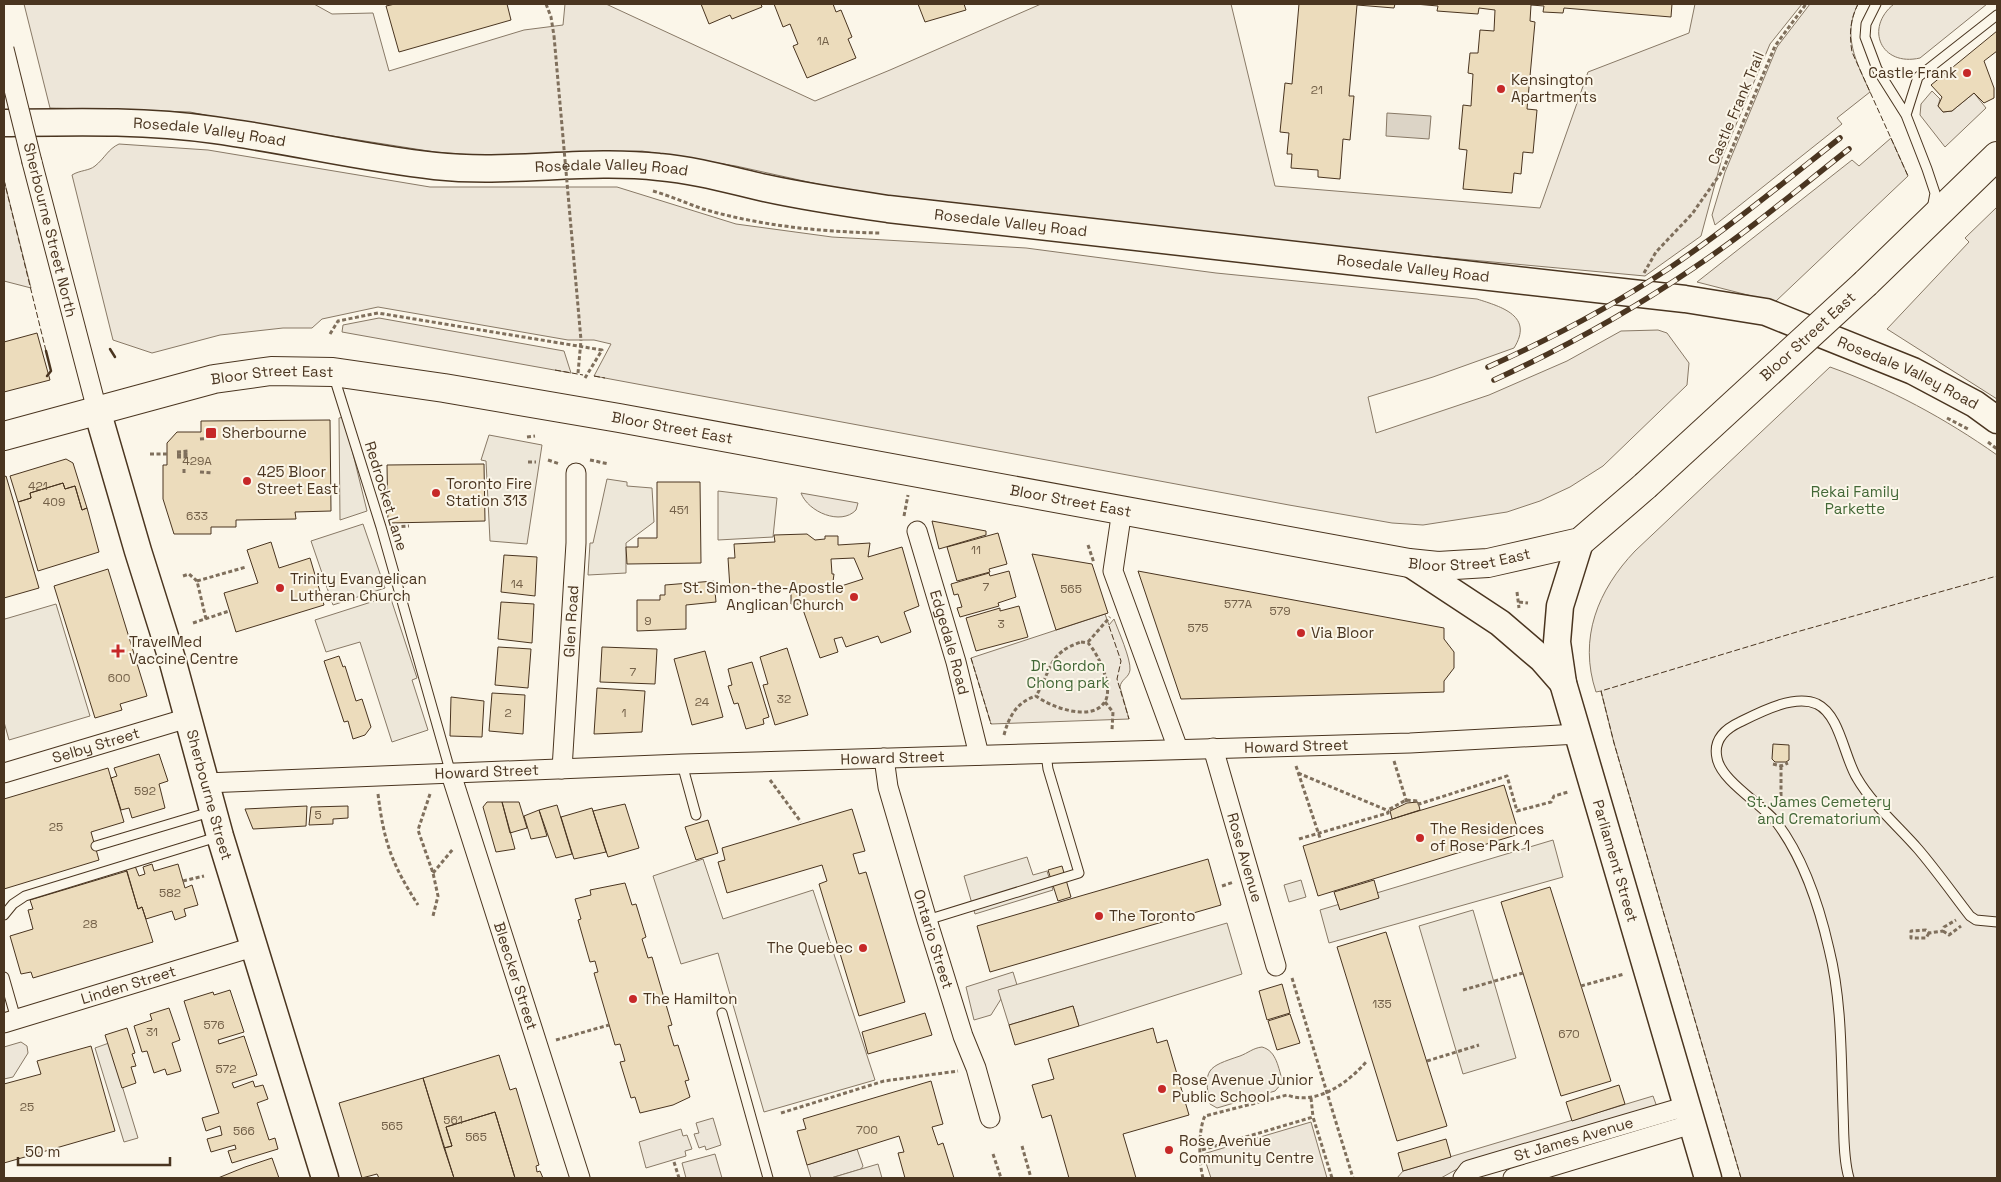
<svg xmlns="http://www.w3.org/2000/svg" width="2001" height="1182" viewBox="0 0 2001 1182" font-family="'Space Grotesk',sans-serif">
<rect width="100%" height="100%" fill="#fbf6e9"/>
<path fill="#ede6d9" stroke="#887966" d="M24,4H314L332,14L373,13L389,71L524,30L563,25L565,4H606L815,101L890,70L1041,4H1231L1275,186L1540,208L1588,72L1689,33L1695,4H1802L1770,44L1722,158L1701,236L1645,276L1384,252L849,191L736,166L642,151L485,156L435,152L352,139L239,122L190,112L50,108Z
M1810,4H1858C1842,36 1856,61 1870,92L1837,118L1842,124L1715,225L1712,215L1725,172L1777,47Z
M1894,4H1987L1920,58C1881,67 1864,28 1894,4Z
M1932,91L1940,99L1938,106L1943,112L1952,111L1974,93L1986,108L1945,147L1920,115L1921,104Z
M1891,138L1908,176L1775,302L1697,282L1852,160L1859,166Z
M119,144L208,150L430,187H617L736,224L832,237L1026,248L1216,273L1477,299C1502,307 1534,316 1514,348L1433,377L1368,397L1376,433L1489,395L1567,361L1621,331L1658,330L1667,333L1689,363L1687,385L1603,466L1570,487L1540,501L1507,512L1423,525L1392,523L1289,505L594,376L611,344L594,340H568L378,307L322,319L312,328H283L220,335L152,353L113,340L72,175C80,170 89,171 95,166C105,158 108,149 119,144Z
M4,180L31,288L4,281Z
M1997,207V399L1887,329L1969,242L1965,238Z
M379,318L564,351L571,373L342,332L343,325Z
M1830,367C1889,388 1946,419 1997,455V1178H1741L1614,743L1601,691L1596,692C1578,638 1598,590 1635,551Z
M801,493L858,503L856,510C841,526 808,512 801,493Z
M1105,614L1109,625L1114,619C1118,630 1131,659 1130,670C1129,678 1121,679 1120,687L1129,719L991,724L971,658Z
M1013,972L1017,985L999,990L1001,999L991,1015L974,1020L966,987Z
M21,1042L27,1046L28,1053L13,1077L4,1079V1047Z
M1262,1047C1277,1051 1278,1068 1283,1082L1275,1091L1217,1108L1210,1104C1203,1069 1207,1067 1240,1056C1248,1053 1253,1048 1262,1047Z
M1653,1096L1657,1107L1459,1168L1441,1178H1397L1403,1171Z
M713,1118L721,1145L706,1150L705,1146L699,1148L694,1134L699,1133L696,1123Z
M1311,1122L1327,1178H1211L1203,1154Z
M681,1129L683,1136L687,1135L692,1149L685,1151L686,1156L646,1168L639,1142Z
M857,1149L863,1166L861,1169L831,1178H811L807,1165Z
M715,1154L722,1178H686L682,1163Z"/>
<path fill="#ede7d9" stroke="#887966" d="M344,417L367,511L340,520L339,418Z
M489,435L542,445L527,544L490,541L486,461L481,460Z
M607,479L627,482V486L652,488L654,522L626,543V573L588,575L590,543H593Z
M718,491L777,498L773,537L718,540Z
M363,524L385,588L333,605L311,541Z
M390,596L417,678L412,680L428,730L392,742L360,642L326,652L315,620Z
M56,604L90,716L9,740L4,722V617L5,619Z
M1553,840L1563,877L1329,943L1320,910Z
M1027,857L1033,875L1047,871L1053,890L975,914L964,876Z
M703,859L723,919L813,890L875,1080L764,1112L718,953L681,964L653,876Z
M1301,880L1306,897L1289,902L1284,885Z
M1473,910L1516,1058L1463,1074L1419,926Z
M1227,923L1242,974L1079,1026L1073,1006L1009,1025L998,990Z
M109,1043L138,1138L124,1142L95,1048Z
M878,1164L882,1178H831L861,1169Z"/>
<path fill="#dcd4c6" stroke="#887966" d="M1387,113L1431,116L1429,139L1386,136Z"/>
<path fill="#ecdcbc" stroke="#4a3520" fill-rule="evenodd" d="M395,4H507L511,20L399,52L386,6Z
M701,4H761L762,7L732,19L730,15L709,24Z
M774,4H833L836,12L841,10L852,37L848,39L856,58L807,78L793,46L798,44L790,24L783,27Z
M918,4H964L966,10L925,22Z
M1299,4H1395L1394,8L1357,5L1349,96H1354L1350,140L1343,139L1340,179L1318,177V170L1291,168L1292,154H1287L1289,133L1280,132L1285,83L1292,84Z
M1415,4H1672L1671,17L1564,8L1563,13L1543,12L1544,6L1531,5L1530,21L1535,22L1527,109L1537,110L1533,153L1523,152L1521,174L1514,173L1512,193L1463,189L1467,150L1459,149L1463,105L1471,106L1473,74L1468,73L1470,53H1478L1480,30L1494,31L1495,10L1479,8L1478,14L1437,11L1438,6Z
M1997,31V51L1984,61L1994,88V98L1984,103L1974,93L1952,111L1943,112L1938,106L1942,97L1931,85Z
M37,333L50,380L4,392V342Z
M330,420L331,511L295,512L296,519L236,520V527H211V534H174L163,499V465H167V443L177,432H201V421Z
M66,459L73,463L87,508L82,510L75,486L65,489L63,483L30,493L31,498L18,502L10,476Z
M484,464L485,521L388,523L387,465Z
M6,476L39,588L4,598V477Z
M657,482H700L701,563L627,564L626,547H638V538H657Z
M63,483L65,489L75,486L82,510L87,508L99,552L38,571L18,502L31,498L30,493Z
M932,521L986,531V535L939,549Z
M998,533L1007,564L989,569L990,572L957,581L947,547Z
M807,534L815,540L825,539V536H838V545L870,543L868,557L902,547L919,606L904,612L911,632L881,643L878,636L846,647L842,637L834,639L838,652L820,658L801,604H791V588L730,589L728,558H735L734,544L775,542L774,535ZM854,558L863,579L832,589L834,574H832L831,559Z
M271,542L279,568L310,558L324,605L236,632L224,593L258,583L247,550Z
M1032,554L1092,564L1108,613L1056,630Z
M504,555L537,557L535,596L501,592Z
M108,569L147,696L120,704L122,710L95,718L54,586Z
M1009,571L1016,597L998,603L999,606L960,617L957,608L962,607L958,594L954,595L951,584L989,573L990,576Z
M1138,571L1444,628V639L1454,652V668L1444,681V692L1181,699Z
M714,581L716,602L686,605V629L637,631V600H660V595H665V585Z
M501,602L534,604L532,643L498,639Z
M1019,606L1028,637L976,651L966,618L1000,608V611Z
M498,647L531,649L528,688L495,685Z
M602,647L657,649L655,684L600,682Z
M787,648L808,715L775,725L763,685L768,684L760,657Z
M705,651L723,717L692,725L674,659Z
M339,656L343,667L345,666L356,701L362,699L371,727L365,735L353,739L348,721L344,722L324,661Z
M752,662L769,717L763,719L764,724L746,729L738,703L734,704L728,686L732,685L728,669Z
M597,688L645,691L642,732L594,734Z
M492,693L525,695L523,734L489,731Z
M451,697L484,701L482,737L450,736Z
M1773,744L1789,745V760L1786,762H1775L1772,759Z
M159,754L168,781L159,784L165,808L132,818L129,808L121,810L111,778L117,776L114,768Z
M108,768L124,822L91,832L99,860L4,889V799Z
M1504,785L1519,834L1318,896L1303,846Z
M487,802H502L515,849L496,852L483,807Z
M502,802H519L527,828L510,833Z
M1418,802L1420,810L1392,819L1390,811L1407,803Z
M625,804L639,848L608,857L593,811Z
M557,805L572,854L556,858L539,810Z
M307,806L306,826L253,829L245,809Z
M348,806V818L333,819V824L309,825L311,807Z
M592,808L606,852L574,859L561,817Z
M852,809L865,851L853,854L859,874L866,872L905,1002L859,1016L819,884L827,881L822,865L727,893L718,862L725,860L722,848Z
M539,810L547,836L531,839L524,816Z
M708,820L718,853L696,860L685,827Z
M1208,859L1221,905L990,972L977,926Z
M152,864L154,871L178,864L185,888L192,885L198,905L184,909L186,916L175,920L172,911L146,919L142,907L138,909L126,869L135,866L139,876L145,874L143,867Z
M1062,866L1071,897L1058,901L1048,870Z
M127,871L138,909L142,907L153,942L33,978L31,972L21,974L10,936L33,929L28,910L33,909L30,900Z
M1374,880L1379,898L1340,910L1334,892Z
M625,883L632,905L636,904L646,937L642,939L648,958L652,957L672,1025L668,1026L674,1046L678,1045L689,1080L685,1081L690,1097L673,1105L640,1113L635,1097L631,1098L620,1062L625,1061L620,1044L615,1045L594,973L598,972L595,961L590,962L578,920L581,919L575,899L591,895L590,890Z
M1550,887L1611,1081L1561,1096L1501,902Z
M1386,932L1447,1126L1397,1141L1337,947Z
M1282,984L1290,1013L1267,1020L1259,991Z
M230,990L244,1032L218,1040L219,1044L244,1036L257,1075L232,1083L234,1088L253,1081L255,1087L263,1085L268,1099L257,1103L269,1140L275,1138L278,1149L232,1163L228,1151L236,1149L235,1145L211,1152L207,1139L222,1135L220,1126L206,1131L202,1118L219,1113L184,1001L213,992L214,995Z
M1073,1006L1079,1026L1015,1045L1009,1025Z
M169,1008L180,1040L172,1043L181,1071L167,1075L165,1069L154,1073L147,1051L142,1052L134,1026L152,1020L150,1014Z
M925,1013L932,1035L868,1054L862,1032Z
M1290,1014L1300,1043L1277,1050L1268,1021Z
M127,1028L135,1053L132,1054L136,1066L131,1067L136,1083L122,1088L105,1035Z
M1153,1028L1157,1043L1167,1040L1189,1115L1123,1134L1136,1178H1069L1051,1115L1042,1118L1032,1085L1054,1079L1048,1059Z
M91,1046L115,1131L4,1163V1084L41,1074L37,1061Z
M499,1055L510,1090L516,1088L539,1165L536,1166L537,1172L540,1171L543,1178H515L495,1112L446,1127L452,1146L444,1148L423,1078Z
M423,1078L454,1178H379L377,1174L362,1178L339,1103Z
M931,1081L943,1124L932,1127L938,1145L943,1143L954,1178H905L898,1153L904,1152L899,1136L807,1165L797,1131L806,1129L803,1119Z
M1619,1085L1625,1104L1572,1121L1566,1102Z
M495,1112L515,1178H454L444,1148L452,1146L446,1127Z
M1446,1139L1451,1157L1403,1171L1398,1153Z
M272,1158L279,1178H218L245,1167Z"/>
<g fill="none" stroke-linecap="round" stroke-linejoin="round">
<defs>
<path id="lane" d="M1876,4L1866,24L1865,37L1877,69L1906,115L1927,169L1935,193L1932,209
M1906,115L1918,77L1997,15
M334,377L381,527L451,774
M682,764L696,815
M96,846L210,812
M4,915L13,904L25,896L217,837
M927,920L1079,873L1048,769L1046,754
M4,977L16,1019
M722,1013L768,1178
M1849,1178C1843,1158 1844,1131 1843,1110C1841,1057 1842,1001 1829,949C1819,905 1804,859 1777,823C1762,804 1721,781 1717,758C1713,740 1725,729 1740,722C1760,712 1794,694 1817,704C1840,715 1844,757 1857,778C1872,804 1898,826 1918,849C1936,870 1953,894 1970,916L1976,920L1997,922"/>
<g id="street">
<path d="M32,162L97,410"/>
<path d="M1122,510L1113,571L1178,749"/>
<path id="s1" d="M917,531L956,662L979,755"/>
<path id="s2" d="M1213,748L1276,966"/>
<path id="s3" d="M884,758L888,787L927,920L963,1036L976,1068L990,1118"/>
<path id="s4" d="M562,769L576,543V473"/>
<path id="s5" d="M4,773L188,718"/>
<path id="s6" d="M451,774L580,1178"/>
<path id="s7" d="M205,783L682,764L1410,743L1578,734"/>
<path id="s8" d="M4,1023L253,947"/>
<path id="s9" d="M1463,1178L1469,1170L1687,1106"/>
<path d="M1513,1178L1692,1124"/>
</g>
<g id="secondary">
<path id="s10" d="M4,123C74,122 144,120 214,130C288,140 361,158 435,166C510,174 585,159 659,167C695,170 730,180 765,188C806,197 847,203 888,209L1685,299L1766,312L1913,371L1975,404L1997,420"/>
<path id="s11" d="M97,410L138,551L172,659L220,836L325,1178"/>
<path id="s12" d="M1580,542L1560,606L1557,642L1563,683L1708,1178"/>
<path d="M1409,563L1500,623L1542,659L1563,683"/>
</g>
<g id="primary">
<path d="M1866,283L1997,156"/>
<path id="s13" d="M4,436L214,379L271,371L333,372L444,388L619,418L1409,563L1438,566L1488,563L1580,542L1645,486"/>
</g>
</defs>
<use href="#lane" stroke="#4a3520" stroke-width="11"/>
<use href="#street" stroke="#4a3520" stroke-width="21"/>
<use href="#secondary" stroke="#4a3520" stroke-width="29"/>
<use href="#primary" stroke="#4a3520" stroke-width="30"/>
<path stroke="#7f6f5c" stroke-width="3" stroke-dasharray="4 2.5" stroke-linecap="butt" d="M546,4L551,17L554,36
M653,191C670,196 686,203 703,209C761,226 822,232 881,233
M1644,273L1656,252L1692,214L1723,170L1775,46L1806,4
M330,334L338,321L378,313L602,350L585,378
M578,373L581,340
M1947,418L1968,429
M527,437L535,436
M200,439L213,438
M1988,442L1997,449
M177,452L188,451
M150,454H167
M177,454H189
M177,457H189
M548,460L560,464
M590,460L609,464
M528,462H536
M184,469V473
M200,472L213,473
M904,516L908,495
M395,527L409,526
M1088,545L1094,563
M183,576L189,574L197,581L206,619
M197,581L246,567
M1517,592L1519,608
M1519,602L1528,603
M193,623L229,611
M1081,642L1088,643C1098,653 1115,689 1104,703C1090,722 1051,707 1036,696C1052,669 1048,653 1081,642Z
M1088,642L1110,617
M1105,702L1113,712L1112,730
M1004,735C1009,716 1017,702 1036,696
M1394,761L1407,803
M1773,764L1781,766L1788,763
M1296,766L1321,841
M1781,766V805
M1298,773L1389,811
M770,780L801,822
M378,794C384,843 392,864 418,905
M430,794L418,830L433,873L438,896L433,916
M1299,839L1388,813V810L1406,800L1418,801L1419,804L1507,776L1517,811L1551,802L1554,796L1568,792
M433,873L453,849
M183,881L204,876
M1222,886L1234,882
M1943,931L1949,935L1961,926
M1929,933L1926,938H1911V931L1926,930L1929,933L1943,931L1944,927L1956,920
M1292,978L1353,1178
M1581,986L1624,974
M1463,990L1523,973
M556,1040L609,1025
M1427,1061L1479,1045
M1311,1098L1313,1117
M781,1113L884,1081L958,1071
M1022,1146L1031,1178
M1202,1150L1313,1117L1332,1178
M993,1154L1001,1178
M674,1162L679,1178
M1203,1178C1199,1164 1198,1129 1205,1116L1287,1095C1316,1106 1348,1083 1366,1062"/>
<use href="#lane" stroke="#fbf6e9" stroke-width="9"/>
<use href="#street" stroke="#fbf6e9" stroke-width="19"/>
<use href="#secondary" stroke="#fbf6e9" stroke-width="26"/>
<use href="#primary" stroke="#fbf6e9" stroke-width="28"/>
<defs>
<path id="rail" d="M1488,367C1550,339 1611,307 1668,269C1727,229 1783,183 1840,138
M1494,380C1564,348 1631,311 1695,267C1749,231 1798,189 1849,149"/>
</defs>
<use href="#rail" stroke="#4a3520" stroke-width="5.5"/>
<use href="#rail" stroke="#fbf6e9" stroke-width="4" stroke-dasharray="11" stroke-linecap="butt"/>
<defs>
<path id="street-bridge" d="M4,49L32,162"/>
<g id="primary-bridge">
<path id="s14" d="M1645,486L1866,283"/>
</g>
</defs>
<use href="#street-bridge" stroke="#4a3520" stroke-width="21" stroke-linecap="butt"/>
<use href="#primary-bridge" stroke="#4a3520" stroke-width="30" stroke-linecap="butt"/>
<path stroke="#7f6f5c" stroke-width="3" stroke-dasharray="4 2.5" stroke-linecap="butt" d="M554,36L581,340"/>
<use href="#street-bridge" stroke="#fbf6e9" stroke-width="19"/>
<use href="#primary-bridge" stroke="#fbf6e9" stroke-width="28"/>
<path stroke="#4a3520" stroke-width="1" stroke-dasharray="6 2.5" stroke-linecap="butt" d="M1858,4C1850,20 1849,34 1852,52L1908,176
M4,180L46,351
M555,370L583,375
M594,376L605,378
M1109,626L1121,661L1117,679L1129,719
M971,658L991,724
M1741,1178L1614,743L1601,691L1800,631L1997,576"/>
<path stroke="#4a3520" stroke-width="2.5" d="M110,349L115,357
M46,351L51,371L47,376"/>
</g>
<g fill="#c62828" stroke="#fbf6e9" stroke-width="2">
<circle cx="1967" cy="73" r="5"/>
<circle cx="1501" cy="89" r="5"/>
<rect x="205" y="427" width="12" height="12" rx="2.5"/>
<circle cx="247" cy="481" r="5"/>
<circle cx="436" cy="493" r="5"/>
<circle cx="280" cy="588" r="5"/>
<circle cx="854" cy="597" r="5"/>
<circle cx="1301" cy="633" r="5"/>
<path d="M115.5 643.5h5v5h5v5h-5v5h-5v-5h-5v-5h5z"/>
<circle cx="1420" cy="838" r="5"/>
<circle cx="1099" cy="916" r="5"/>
<circle cx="863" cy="948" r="5"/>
<circle cx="633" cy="999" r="5"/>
<circle cx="1162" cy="1089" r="5"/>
<circle cx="1169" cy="1150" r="5"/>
</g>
<g text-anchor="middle" stroke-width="4" stroke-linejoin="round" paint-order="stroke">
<g font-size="12" fill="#725f47">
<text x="823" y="45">1A</text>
<text x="1317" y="94">21</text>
<text x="197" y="465">429A</text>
<text x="38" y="490">421</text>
<text x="54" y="506">409</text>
<text x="679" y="514">451</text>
<text x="197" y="520">633</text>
<text x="976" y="554">11</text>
<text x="517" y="588">14</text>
<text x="986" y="591">7</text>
<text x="1071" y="593">565</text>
<text x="1238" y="608">577A</text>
<text x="1280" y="615">579</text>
<text x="648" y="625">9</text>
<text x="1001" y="628">3</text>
<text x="1198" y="632">575</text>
<text x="633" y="676">7</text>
<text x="119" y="682">600</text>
<text x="784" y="703">32</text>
<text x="702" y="706">24</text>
<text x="508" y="717">2</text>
<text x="624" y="717">1</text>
<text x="145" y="795">592</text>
<text x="318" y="819">5</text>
<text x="56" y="831">25</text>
<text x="170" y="897">582</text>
<text x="90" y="928">28</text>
<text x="1382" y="1008">135</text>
<text x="214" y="1029">576</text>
<text x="152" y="1036">31</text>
<text x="1569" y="1038">670</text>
<text x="226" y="1073">572</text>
<text x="27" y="1111">25</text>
<text x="453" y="1124">561</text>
<text x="392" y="1130">565</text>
<text x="867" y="1134">700</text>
<text x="244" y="1135">566</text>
<text x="476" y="1141">565</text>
</g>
<g font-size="15" fill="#4a3520" stroke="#fbf6e9" text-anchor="start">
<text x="1957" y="78" text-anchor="end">Castle Frank</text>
<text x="1511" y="85">Kensington<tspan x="1511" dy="17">Apartments</tspan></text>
<text x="222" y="438">Sherbourne</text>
<text x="257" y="477">425 Bloor<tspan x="257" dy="17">Street East</tspan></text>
<text x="446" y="489">Toronto Fire<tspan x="446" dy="17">Station 313</tspan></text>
<text x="290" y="584">Trinity Evangelican<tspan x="290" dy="17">Lutheran Church</tspan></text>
<text x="844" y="593" text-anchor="end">St. Simon-the-Apostle<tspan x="844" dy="17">Anglican Church</tspan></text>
<text x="1311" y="638">Via Bloor</text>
<text x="129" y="647">TravelMed<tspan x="129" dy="17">Vaccine Centre</tspan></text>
<text x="1430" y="834">The Residences<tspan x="1430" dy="17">of Rose Park 1</tspan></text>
<text x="1109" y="921">The Toronto</text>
<text x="853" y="953" text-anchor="end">The Quebec</text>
<text x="643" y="1004">The Hamilton</text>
<text x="1172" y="1085">Rose Avenue Junior<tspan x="1172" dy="17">Public School</tspan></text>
<text x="1179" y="1146">Rose Avenue<tspan x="1179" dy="17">Community Centre</tspan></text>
</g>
<g font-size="15" fill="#4a3520" stroke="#fbf6e9">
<text transform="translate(1736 108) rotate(-67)" y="5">Castle Frank Trail</text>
<text dy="5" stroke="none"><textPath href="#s10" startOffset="206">Rosedale Valley Road</textPath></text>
<text dy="5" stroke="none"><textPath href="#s10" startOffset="611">Rosedale Valley Road</textPath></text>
<text dy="5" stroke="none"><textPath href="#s10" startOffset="1015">Rosedale Valley Road</textPath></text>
<text transform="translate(50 230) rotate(76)" y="5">Sherbourne Street North</text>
<text dy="5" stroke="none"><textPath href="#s10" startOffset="1420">Rosedale Valley Road</textPath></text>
<text dy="5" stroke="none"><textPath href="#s14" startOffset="221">Bloor Street East</textPath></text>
<text dy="5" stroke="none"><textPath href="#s10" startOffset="1930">Rosedale Valley Road</textPath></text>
<text dy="5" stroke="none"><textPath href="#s13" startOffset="276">Bloor Street East</textPath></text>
<text dy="5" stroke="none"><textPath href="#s13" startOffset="681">Bloor Street East</textPath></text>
<text transform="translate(386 496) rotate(73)" y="5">Redrocket Lane</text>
<text dy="5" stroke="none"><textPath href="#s13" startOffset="1086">Bloor Street East</textPath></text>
<text dy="5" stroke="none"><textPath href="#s13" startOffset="1491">Bloor Street East</textPath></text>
<text dy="5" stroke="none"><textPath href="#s4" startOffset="148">Glen Road</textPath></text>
<text dy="5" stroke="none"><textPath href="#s1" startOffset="116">Edgedale Road</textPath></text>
<text dy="5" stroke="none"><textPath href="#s5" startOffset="96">Selby Street</textPath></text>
<text dy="5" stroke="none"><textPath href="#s7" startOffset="1092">Howard Street</textPath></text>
<text dy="5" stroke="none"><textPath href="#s7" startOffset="688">Howard Street</textPath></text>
<text dy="5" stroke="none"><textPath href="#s7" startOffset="282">Howard Street</textPath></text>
<text dy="5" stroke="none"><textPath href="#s11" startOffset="401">Sherbourne Street</textPath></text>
<text dy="5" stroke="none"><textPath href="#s2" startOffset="114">Rose Avenue</textPath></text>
<text dy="5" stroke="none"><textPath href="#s12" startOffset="330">Parliament Street</textPath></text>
<text dy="5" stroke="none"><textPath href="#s3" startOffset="188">Ontario Street</textPath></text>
<text dy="5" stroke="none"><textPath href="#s6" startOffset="212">Bleecker Street</textPath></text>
<text dy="5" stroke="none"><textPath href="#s8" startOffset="130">Linden Street</textPath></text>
<text dy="5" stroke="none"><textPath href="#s9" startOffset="119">St James Avenue</textPath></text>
</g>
<g font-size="15" fill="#436837" stroke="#fbf6e9">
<text x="1855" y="497">Rekai Family<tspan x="1855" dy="17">Parkette</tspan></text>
<text x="1068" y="671">Dr. Gordon<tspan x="1068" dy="17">Chong park</tspan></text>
<text x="1819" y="807">St. James Cemetery<tspan x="1819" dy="17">and Crematorium</tspan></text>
</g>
</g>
<rect width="2001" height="1182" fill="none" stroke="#4a3520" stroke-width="10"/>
<path d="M18 1157v8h152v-8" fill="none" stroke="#4a3520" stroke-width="2.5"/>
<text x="25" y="1157" font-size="15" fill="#4a3520" stroke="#fbf6e9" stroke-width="4" paint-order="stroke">50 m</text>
</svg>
